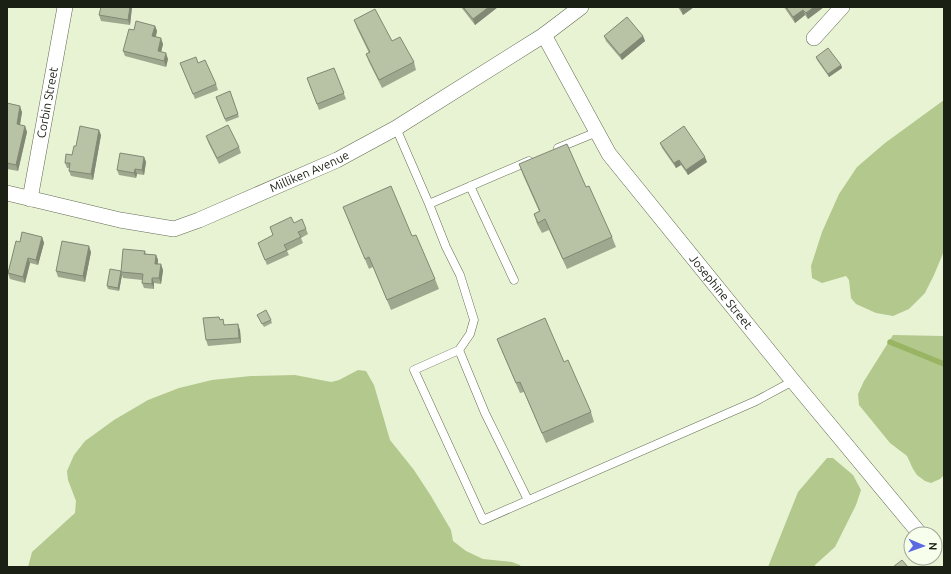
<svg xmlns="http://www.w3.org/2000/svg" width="951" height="574" viewBox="0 0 951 574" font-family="Ubuntu,sans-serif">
<rect width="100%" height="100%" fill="#e8f3d4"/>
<path fill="#b3c88d" d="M944,100V251L934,275L925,293L909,309L893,316L876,313L856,304L851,298L849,280L846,276L822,283L812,278L811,266L822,232L839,194L857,167L885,143Z
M893,335L944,336V475L940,479L931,483L925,481L917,475L913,469L907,456L890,443L859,405L858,394L864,381Z
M358,370L366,371L374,385L390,440L414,470L431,496L451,530L453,541L466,551L483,559L512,562L520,565L521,567H28L32,552L75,513L76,501L68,480L67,471L74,455L85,441L114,420L148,400L179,388L212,380L251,376L295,375L331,382L339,380Z
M827,458H833L853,475L861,490L856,505L835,547L815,565L814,567H768L798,492Z"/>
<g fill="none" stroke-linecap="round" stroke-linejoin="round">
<path stroke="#99b463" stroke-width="5.5" d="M890,342L944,364"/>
<defs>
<path id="service" d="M396,128L429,204L446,247L460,275L474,320L470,334L459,350L485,413L528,500
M558,148L597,132
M470,186L514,280
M429,204L529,161
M459,350L414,370L483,520L756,401L793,381"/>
<g id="minor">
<path id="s1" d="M544,35L609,154L793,381L920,534"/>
<path d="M814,38L842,7"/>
<path id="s2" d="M7,193L120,220L174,229L199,220L337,160L396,128L544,35L581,7"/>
<path id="s3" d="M30,199L65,7"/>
</g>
</defs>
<use href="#service" stroke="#626c51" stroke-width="9"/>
<use href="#minor" stroke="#626c51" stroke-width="16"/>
<use href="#service" stroke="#fff" stroke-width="8"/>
<use href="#minor" stroke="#fff" stroke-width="15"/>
</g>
<path fill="#9ea88e" d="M132,7L130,25L101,21L99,15Z
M461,7H498L475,25Z
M678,7H694L683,15Z
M784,7H824L808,19L805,15L795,23Z
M354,20L392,41L414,62L416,70L382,88L369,62L366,54L369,53L357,28Z
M155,26L157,31L156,37L163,44L161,52L168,59L166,67L125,56L123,51L134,30Z
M604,36H643L645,41L622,60L606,41Z
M816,57L841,65L842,68L829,77L817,60Z
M180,63H198L216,84L218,90L195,99Z
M334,68L346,99L319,110L307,78Z
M230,91L239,117L226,122L216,97Z
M7,103L22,112L20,125L25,126L27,132L18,171L7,169Z
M101,135L93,180L71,176L69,171V168H67L65,163L72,155L76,146Z
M206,136L239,147L241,153L219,164L208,142Z
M660,143L707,162L688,175L681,165L676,168L662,148Z
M144,157L146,162L144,175L137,174L136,178L119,175L117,170Z
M519,164L586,187L612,237L616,247L567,269L549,230L542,233L537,224L534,214L539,211L523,175Z
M343,207L412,236L435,279L439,289L391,310L373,267L369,269Z
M294,223L306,229L308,234L301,238L303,243L287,251L289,255L267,265L258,243L273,236L270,227Z
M42,237L44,243L38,265L30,263L25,283L10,279L8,273L20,242Z
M145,251L146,254L156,255L158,260V264L163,270L161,284L154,283V289L144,288L142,283V280L123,278L122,275L119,291L108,289L107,286L121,271Z
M91,252L85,282L58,277L56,271Z
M257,315L271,320L272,323L264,327Z
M220,320L225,325L240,330L241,343L208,346L206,340Z
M497,339L564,362L591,412L594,422L546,443L524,392L520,393L501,349Z"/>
<path fill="#818874" d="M130,7H132L130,25L128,20Z
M489,7H498L475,25L473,19Z
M680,7H694L683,15Z
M814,7H824L808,19L806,13Z
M803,10L805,15L795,23L793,17Z
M155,26L157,31L154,42L152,36Z
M643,36L645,41L622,60L620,55Z
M161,38L163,44L160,57L158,51Z
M166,53L168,59L166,67L164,61Z
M841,65L842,68L829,77L828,74Z
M20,106L22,112L19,130L17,124Z
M25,126L27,132L18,171L16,165Z
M99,130L101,135L93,180L91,174Z
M144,157L146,162L144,175L142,170Z
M705,157L707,162L688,175L686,170Z
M679,160L681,165L676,168L674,163Z
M135,169L137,174L136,178L134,173Z
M42,237L44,243L38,265L36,260Z
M89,246L91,252L85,282L83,276Z
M156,255L158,260L157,269L155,264Z
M28,258L30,263L25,283L23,277Z
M161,264L163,270L161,284L159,278Z
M121,273L122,275L119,291L118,288Z
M152,278L154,283V289L152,284Z
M238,324L240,330L241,343L239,338Z"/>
<path fill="#b8c3a5" stroke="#818874" d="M101,7H130L128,20L99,15Z
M463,7H489L473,19Z
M786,7H814L806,13L803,10L793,17Z
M375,9L392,41L400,37L414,62L379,80L366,54L370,52L354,20Z
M627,17L643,36L620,55L604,36Z
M136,21L155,26L152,36L161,38L158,51L166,53L164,61L123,51L129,29L134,30Z
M828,48L841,65L828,74L816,57Z
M196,57L198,63L205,60L216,84L193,94L180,63Z
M334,68L344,93L317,104L307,78Z
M230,91L238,114L225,119L216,97Z
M7,103L20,106L17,124L25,126L16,165L7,163Z
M228,125L239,147L217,158L206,136Z
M80,126L99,130L91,174L69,171L70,163H65L66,154L72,155L74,146H76Z
M684,126L705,157L686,170L679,160L674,163L660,143Z
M567,144L586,187L589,186L612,237L563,259L545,219L538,223L534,214L540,211L519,164Z
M120,153L144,157L142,170L135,169L134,173L117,170Z
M391,186L412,236L416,235L435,279L387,300L369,257L365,259L343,207Z
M291,217L294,223L302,219L306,229L298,232L301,237L284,245L287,250L265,260L258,243L273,235L270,227Z
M22,232L42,237L36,260L28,258L23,277L8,273L16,241L20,242Z
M62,241L89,246L83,276L56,271Z
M123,249L145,251L144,254L156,255L155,264H161L159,278H152V284L142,283L143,274L121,272Z
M110,269L121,271L118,288L107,286Z
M266,310L271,320L262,324L257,315Z
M219,317L220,320L223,319L224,325L238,324L239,338L206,340L203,318Z
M545,318L564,362L568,360L591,412L542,433L520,382L516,383L497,339Z
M902,560L908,567H893Z"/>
<g text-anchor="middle" stroke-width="3.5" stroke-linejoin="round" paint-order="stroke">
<g font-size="12" fill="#1b2014" stroke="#f7ffec">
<text dy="4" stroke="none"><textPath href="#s3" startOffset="98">Corbin Street</textPath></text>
<text dy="4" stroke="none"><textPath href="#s2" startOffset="318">Milliken Avenue</textPath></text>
<text dy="4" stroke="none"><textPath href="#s1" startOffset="313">Josephine Street</textPath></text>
</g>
</g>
<rect width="951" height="574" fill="none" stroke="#1b2014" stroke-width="16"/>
<g transform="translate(923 546) rotate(92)"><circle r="19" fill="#f7ffec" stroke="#9fa696"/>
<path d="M0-3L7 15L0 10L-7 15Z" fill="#5c6ae2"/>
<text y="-6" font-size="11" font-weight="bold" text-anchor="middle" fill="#1b2014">N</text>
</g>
</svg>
